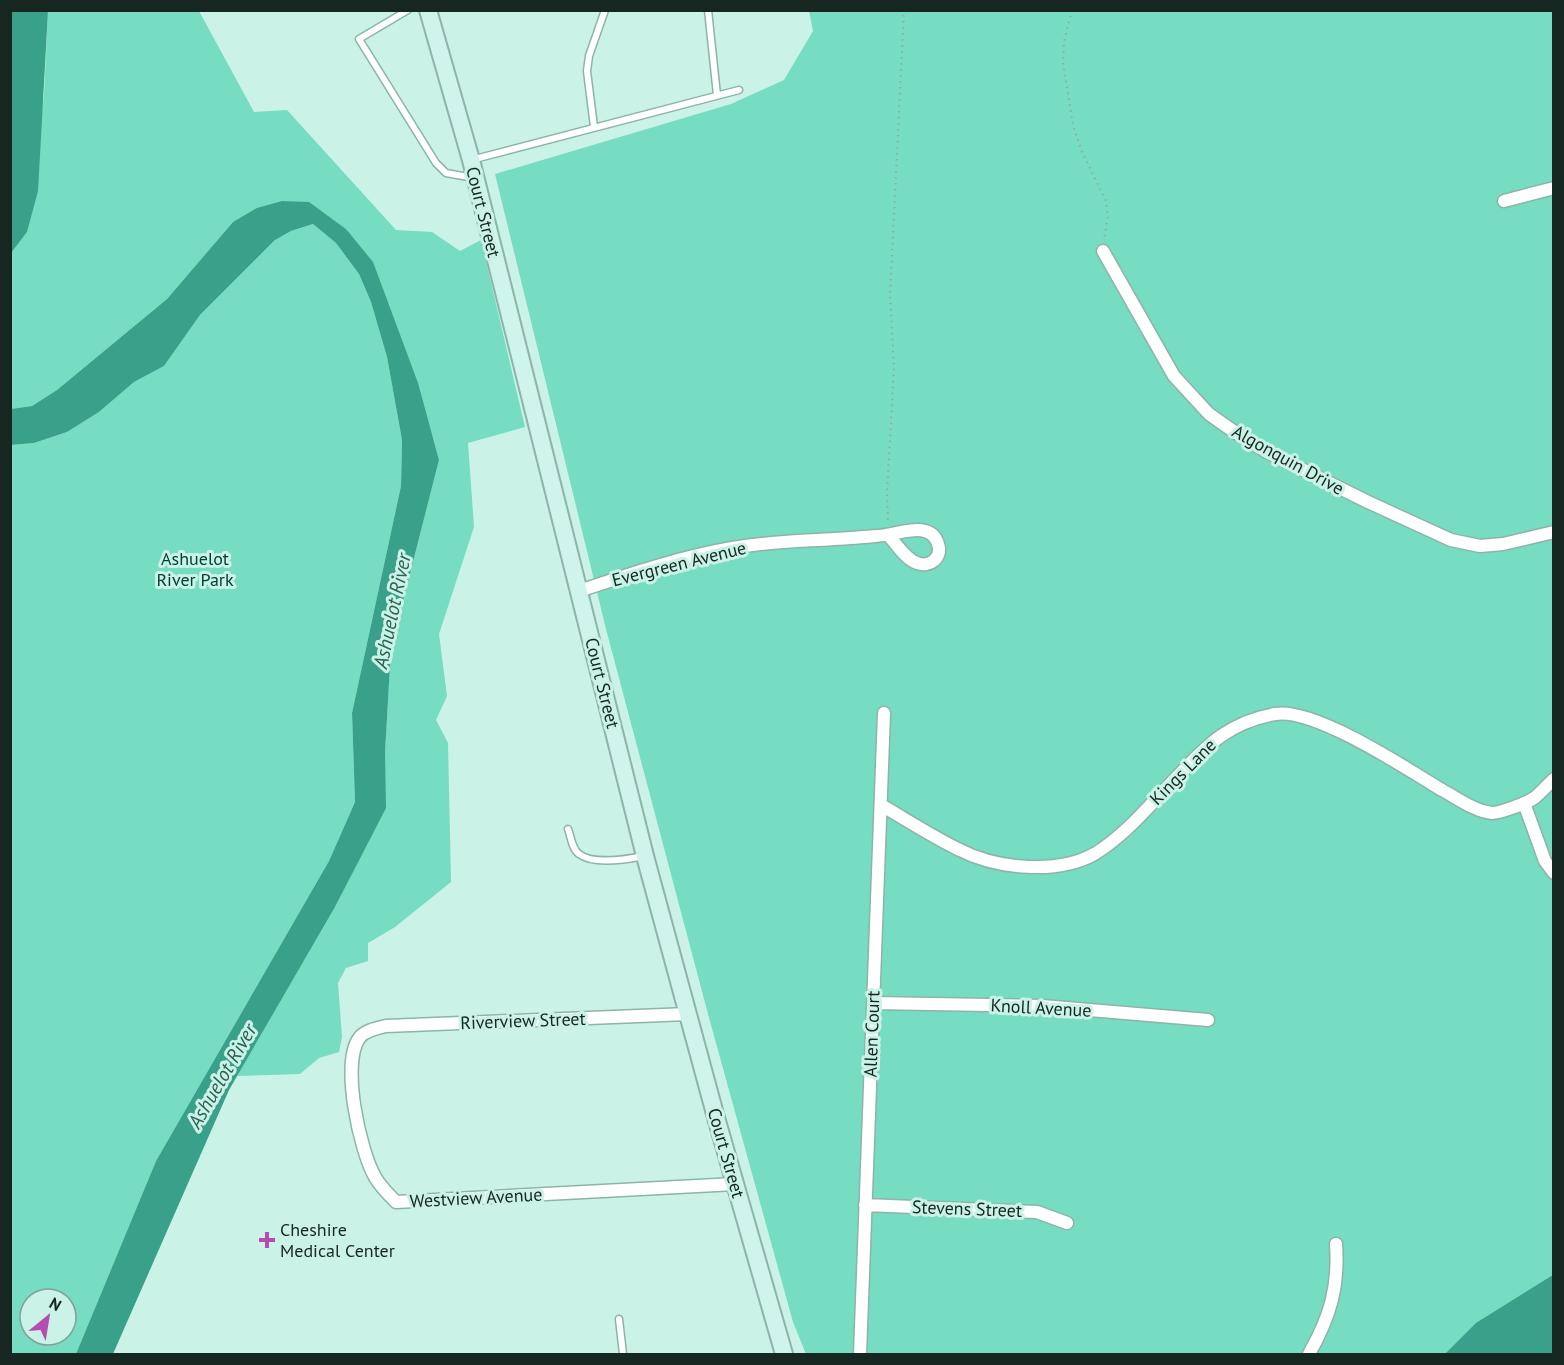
<svg xmlns="http://www.w3.org/2000/svg" width="1564" height="1365" viewBox="0 0 1564 1365" font-family="'PT Sans',sans-serif">
<rect width="100%" height="100%" fill="#caf2e6"/>
<path fill="#76dcc2" fill-rule="evenodd" d="M48,10L199,11L254,112L287,110L396,230L432,232L460,251L481,240L525,427L468,443L474,527L439,634L447,696L436,720L448,743L451,882L395,927L368,943V961L346,968L338,983L342,1037L339,1052L319,1058L300,1074L237,1076L335,907L385,808V753L391,648L439,460L433,438L346,229L309,203L282,201L233,222L167,299L57,390L32,406L11,409L10,253L27,232L44,96Z
M809,11H1553V1354H806L793,1322L708,1014L606,629L495,174L731,104L784,80L813,31Z
M313,224L336,243L359,274L371,302L387,357L402,440L401,486L352,713L355,802L329,861L156,1161L76,1354H11V445L34,443L67,432L99,412L134,382L164,366L200,315L275,240L291,231ZM30,1299H66V1335H30Z"/>
<path fill="#39a089" d="M11,10L48,11L38,191L27,232L11,253Z
M282,201L309,202L346,229L373,262L418,383L439,460L391,648L385,753L386,808L335,907L229,1090L113,1354H76L156,1161L329,861L355,802L352,713L401,486L402,440L387,357L371,302L359,274L336,243L313,224L291,231L275,240L200,315L164,366L134,382L99,412L67,432L34,443L11,445V409L32,406L57,390L167,299L233,222L257,208Z
M1553,1275V1354H1445L1476,1323Z"/>
<g fill="none" stroke-linecap="round" stroke-linejoin="round">
<defs>
<path id="service" d="M408,10L359,39L436,163L446,173L474,178
M708,10L717,95
M594,127L587,71L589,56L605,10
M471,160L739,90
M568,829C571,837 572,849 579,854C593,865 629,859 644,856
M619,1319L623,1354"/>
<path id="minor" d="M1504,201L1554,188
M1103,251L1174,376L1209,414L1236,433L1267,452L1368,502L1451,540L1480,546L1503,544L1554,532
M579,591C630,574 680,557 732,548C776,540 820,541 864,537C873,536 882,536 891,534C907,531 932,523 938,544C943,558 929,568 917,563C905,559 897,544 888,535
M1524,803L1545,861L1554,873
M881,805C907,820 933,837 960,850C997,869 1059,875 1096,853C1128,833 1152,802 1178,776C1208,744 1230,722 1275,714C1314,707 1407,769 1442,790C1457,798 1474,811 1492,813C1500,813 1527,803 1534,798C1541,793 1547,785 1554,779
M873,1003L1042,1006L1208,1020
M688,1014L386,1026C378,1028 366,1030 360,1037C340,1062 360,1151 375,1177C380,1186 388,1194 396,1202L735,1184
M865,1205L1037,1212L1067,1223
M860,1354L884,713
M1309,1354C1330,1317 1339,1287 1336,1244"/>
<path id="secondary" d="M428,10L471,160L645,856L715,1114L784,1354"/>
</defs>
<use href="#service" stroke="#8db4a8" stroke-width="9"/>
<use href="#minor" stroke="#8db4a8" stroke-width="15"/>
<use href="#secondary" stroke="#8db4a8" stroke-width="20"/>
<path stroke="#8caca2" stroke-width="2" stroke-dasharray="1.5 4.5" stroke-linecap="butt" d="M1072,10L1064,42L1063,63L1073,125L1082,152L1106,201L1108,216L1104,239
M888,520L887,494L894,368L890,296L904,10"/>
<use href="#service" stroke="#fff" stroke-width="6"/>
<use href="#minor" stroke="#fff" stroke-width="12"/>
<use href="#secondary" stroke="#cff4eb" stroke-width="16"/>
</g>
<path fill="#b54db0" stroke="#caf2e6" stroke-width="2" d="M264 1231h6v6h6v6h-6v6h-6v-6h-6v-6h6z"/>
<g text-anchor="middle" stroke-width="6" stroke-linejoin="round" paint-order="stroke">
<g font-size="18" fill="#162621" stroke="#caf2e6">
<text transform="translate(483 212) rotate(76)" y="6">Court Street</text>
<text transform="translate(1288 460) rotate(29)" y="6">Algonquin Drive</text>
<text transform="translate(679 564) rotate(-14)" y="6">Evergreen Avenue</text>
<text transform="translate(602 683) rotate(76)" y="6">Court Street</text>
<text transform="translate(1183 772) rotate(-45)" y="6">Kings Lane</text>
<text transform="translate(1041 1008) rotate(3)" y="6">Knoll Avenue</text>
<text transform="translate(523 1021) rotate(-2)" y="6">Riverview Street</text>
<text transform="translate(872 1034) rotate(-88)" y="6">Allen Court</text>
<text transform="translate(726 1153) rotate(74)" y="6">Court Street</text>
<text transform="translate(476 1198) rotate(-3)" y="6">Westview Avenue</text>
<text transform="translate(967 1209) rotate(2)" y="6">Stevens Street</text>
</g>
<g font-size="18" fill="#024236" stroke="#caf2e6">
<text x="195" y="565">Ashuelot<tspan x="195" dy="21">River Park</tspan></text>
</g>
<g font-size="18" fill="#162621" stroke="#caf2e6" text-anchor="start">
<text x="280" y="1236">Cheshire<tspan x="280" dy="21">Medical Center</tspan></text>
</g>
<g font-size="20" font-style="italic" fill="#2a6153" stroke="#caf2e6">
<text transform="translate(392 611) rotate(-78)" y="7">Ashuelot River</text>
<text transform="translate(222 1076) rotate(-60)" y="7">Ashuelot River</text>
</g>
</g>
<rect width="1564" height="1365" fill="none" stroke="#162621" stroke-width="24"/>
<g transform="translate(48 1317) rotate(30)"><circle r="28" fill="#caf2e6" stroke="#82a097" stroke-width="1.5"/>
<path d="M0-4.5L10 22L0 15L-10 22Z" fill="#b54db0"/>
<text y="-9" font-size="16" font-weight="bold" text-anchor="middle" fill="#162621">N</text>
</g>
</svg>
